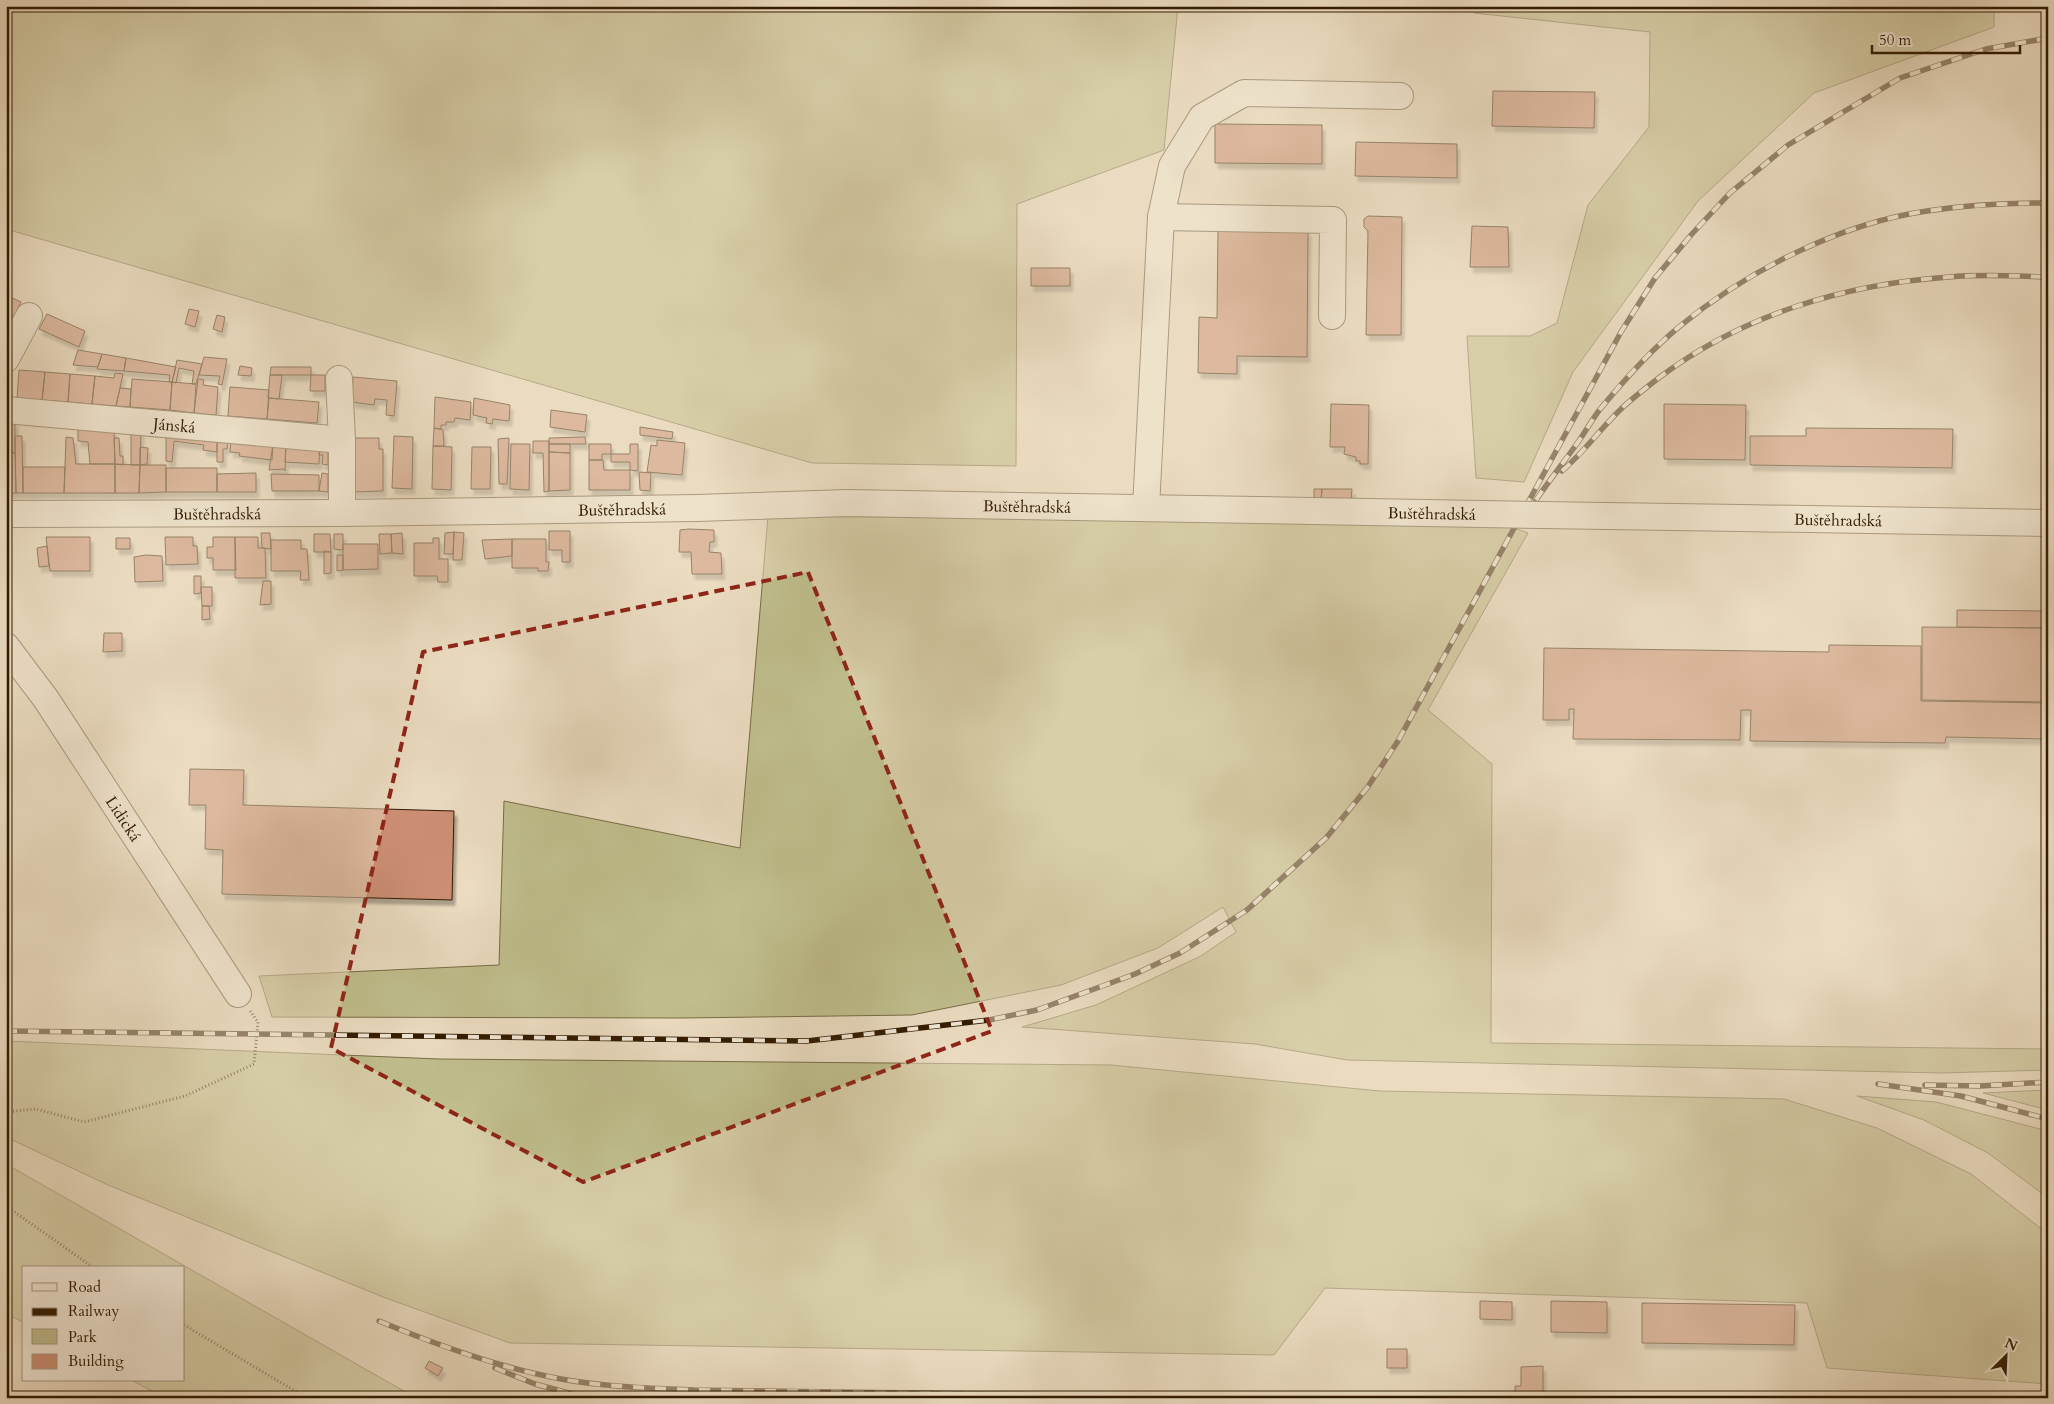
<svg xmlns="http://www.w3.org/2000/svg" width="2054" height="1404" viewBox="0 0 2054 1404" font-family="Cardo,serif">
<defs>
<filter id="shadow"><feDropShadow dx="3" dy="5.5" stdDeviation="1" flood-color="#0004"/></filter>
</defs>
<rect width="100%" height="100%" fill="#ebdcc1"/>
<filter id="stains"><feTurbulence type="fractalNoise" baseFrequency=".004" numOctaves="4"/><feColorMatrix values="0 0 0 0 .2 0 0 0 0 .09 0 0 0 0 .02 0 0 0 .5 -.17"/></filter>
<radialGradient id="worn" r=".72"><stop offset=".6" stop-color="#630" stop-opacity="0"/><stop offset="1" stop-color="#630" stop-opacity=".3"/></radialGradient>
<path fill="#c0be8d" stroke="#786c46" d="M6,6H1178L1164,150L1017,204L1016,466L812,463L6,229Z
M1473,6H1994V27L1814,93L1698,201L1573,372L1524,482L1476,478L1467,336H1530L1557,323L1588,205L1649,127L1650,32L1474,13Z
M768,516L1501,523L1528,533L1428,710L1492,764L1491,1043L2048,1049V1070L1942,1073L1347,1060L1255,1044L1022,1027L1096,1005L1201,956L1236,932L1223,907L1158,948L1061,985L912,1015L683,1018L272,1017L259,976L499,965L504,801L740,848Z
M6,1041L439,1059L1111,1065L1380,1091L1784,1099L1877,1128L1971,1174L2048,1234V1384L1827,1368L1807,1303L1325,1288L1274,1355L510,1343L383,1297L108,1185L6,1137Z
M2048,1090V1110L1983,1093Z
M1857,1096L1936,1102L2048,1131V1198L1988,1153L1924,1120Z
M6,1164L416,1398H165L131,1380H184V1268H24V1323L6,1313Z"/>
<path fill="#cd8f75" stroke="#311a00" filter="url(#shadow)" d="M1493,91L1595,92L1594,128L1492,126Z
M1215,124L1322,125V164L1215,163Z
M1356,142L1457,144V178L1355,176Z
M1368,216L1402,217L1401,335H1366L1368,231L1364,227V219Z
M1472,226L1508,227L1509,267H1470Z
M1218,230L1308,231L1307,357L1237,356V374L1198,373L1199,317L1217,318Z
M1031,268H1070V286H1031Z
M6,295L21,302L14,317L6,314Z
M189,309L199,311L195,327L185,324Z
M47,314L85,331L79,347L39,329Z
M217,315L225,317L222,332L213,329Z
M78,350L102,354L98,367L73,365Z
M102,354L126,358L124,371L97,369Z
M204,357L227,359L222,385L218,384L220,376L199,375Z
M126,358L176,367L172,382H169L170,375L124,371Z
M177,360L202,364L196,384H192L194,371L179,368L176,383L172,382Z
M240,366L252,368L251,376L238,375Z
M271,367H311V375H270Z
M19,370L45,372L42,400L17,399Z
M45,372L70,374L68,402L42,400Z
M115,373L123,374L116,406L92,404L95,376L114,378Z
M70,374L95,376L92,404L68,402Z
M270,375H282L279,399L268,398Z
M311,375H325V391H310Z
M353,377L397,381L394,416L386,415L387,400L375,399L374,405L352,402Z
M132,379L172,382L170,410L130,407Z
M198,379L204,380L203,385L218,387L216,415L194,413Z
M172,382L196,384L194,413L170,410Z
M230,387L269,390L267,419L228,416Z
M120,388L131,389L130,407L116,406Z
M435,397L471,402L470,420L455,418L454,422H446V425H441V429L434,428Z
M269,398L319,402L317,423L267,419Z
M474,398L510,405L509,421L493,419L492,424L486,423L487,418L473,415Z
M1331,404L1369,405L1368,464H1360V461H1356V457L1344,454L1345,447H1330Z
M1664,404L1746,405L1745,460L1664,459Z
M551,410L587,415L585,432L550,427Z
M6,420L15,421V453L6,450Z
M78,427L114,430L115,464H90L88,442L78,441Z
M640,427L673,432L672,439L640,435Z
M434,428L443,430L444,446H433Z
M1806,428L1953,429L1952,468L1750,465V436H1806Z
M131,430L141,431L140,465H131Z
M166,434L217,439V452L203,450L204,445L174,441L172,462L166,461Z
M15,436H22L23,493H16Z
M394,436L413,437L412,489L392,488Z
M66,437L73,438L76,464H115V493H64Z
M585,437L586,444H549V438Z
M114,438H119L120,456H123V465L115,464Z
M352,438H379V449H383V491L352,492Z
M509,438L507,484H499L498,439Z
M217,439L228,440L227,449H223V462H217Z
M231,440L273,444L272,460L239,456L240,453L230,452Z
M657,440L685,443L682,475L647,472L651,445L657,446Z
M533,441H549V491L544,492L543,453H533Z
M273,444L286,445L285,471L284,469L269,470Z
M511,444H530L529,490L510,489Z
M549,444H570V453L549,452Z
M589,444H611V454H602V460H589Z
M630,444H638V471L630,470V462H611V454H630Z
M286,445L320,447L319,464L285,462Z
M433,446L452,447L451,490L432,489Z
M140,447L148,448L147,464L140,465Z
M320,447L328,448V465L322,464L323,455H319Z
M472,447H491L490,489H471Z
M549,452L570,453V490L549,491Z
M9,453H15L16,493L6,494V465H9Z
M589,460H603L604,470H630V490H589Z
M115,464L140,465L139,493H115Z
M140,465H166V492L139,493Z
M23,467H65L64,493H23Z
M166,468H217V492H166Z
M639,472L651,473L650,491L640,490Z
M256,473V492H217V474Z
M322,473L328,474V492L319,491Z
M271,474L319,475V491H272Z
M1314,489H1322L1321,500H1314Z
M1322,489H1352L1351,501L1321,500Z
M689,529L714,530V542H710L709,552L721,553L722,574H692L691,552H679L680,530Z
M549,531H570V562H562V550H549Z
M454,532L453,554H444L445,533Z
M454,532L464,533L462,560H453Z
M261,533H270L271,549L262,548Z
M402,533L403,554L392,553L391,534Z
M314,534H330L331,552H314Z
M334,534H343V550L334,549Z
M379,534H391L392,553L380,554Z
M46,537H90V571H50Z
M165,537H193V546H197L198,564L166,565Z
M213,537H235L236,570H213V558H207V547H213Z
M235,537H258V548H265L266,578H235Z
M116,538H130V549H116Z
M433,538H439V559H448V582H438L437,576H414V543H433Z
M512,539V556L485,559L482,540Z
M512,539H546V562H549L548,571H538V568H512Z
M271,540H301V549H307L309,580H300L301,571H271Z
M343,544H378V569L343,570Z
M47,546L49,566L39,567L37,548Z
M324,551L331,552V573L324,574Z
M146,555L162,556L163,581L135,582L134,557Z
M337,555H343V570L337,571Z
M194,576H201V593L194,594Z
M263,581H271V604L260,605Z
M201,587H212V606H202Z
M202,606H209L210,619L202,620Z
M1957,610L2048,611V628L1957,627Z
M1922,627L2048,628V702L1922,700Z
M104,633H122V651L103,652Z
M1829,645L1921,646V701L2048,703V739L1946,737L1945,743L1750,741L1751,710H1741L1740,740L1573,739L1574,709H1569V720H1543L1544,648L1829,652Z
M190,769L244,770L243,805L454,811L452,900L222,894L223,850L205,849L206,805H189Z
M1480,1301L1512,1302V1320L1480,1319Z
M1551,1301L1607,1302V1333L1551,1332Z
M1642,1303L1795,1305L1794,1345L1642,1343Z
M1387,1349H1407V1368H1387Z
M429,1361L443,1368L438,1376L425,1368Z
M1543,1366V1398H1515V1386H1521V1367Z"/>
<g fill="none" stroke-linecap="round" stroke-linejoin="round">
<defs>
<g id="minor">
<path d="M1161,217L1333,220L1332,316"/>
<path d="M6,359L29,316"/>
<path d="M339,379L342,440V513"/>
<path id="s1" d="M6,410L342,440"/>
<path d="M1146,508L1161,217L1172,166L1202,117L1244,93L1400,96"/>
<path id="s2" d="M6,514L342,513L697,508L848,503L1482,514"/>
<path id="s3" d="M1740,518L2048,523"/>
<path id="s4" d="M6,646L46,699L238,994"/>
</g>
</defs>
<use href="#minor" stroke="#604a30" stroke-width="28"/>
<path stroke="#311a00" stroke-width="3" stroke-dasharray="1 2.5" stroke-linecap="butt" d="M6,1112L36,1109L84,1122L185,1096L254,1064L258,1022L250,1011
M6,1206L94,1268
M184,1325L307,1398"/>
<use href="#minor" stroke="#f2e8d7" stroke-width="26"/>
<defs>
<path id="rail" d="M1562,471C1584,452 1601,428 1622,408C1634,397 1647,387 1660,377C1744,314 1846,284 1949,277C1982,274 2015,276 2048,277
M1536,500C1549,481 1563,463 1576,445C1585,433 1592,419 1601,408C1625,379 1652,349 1680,326C1747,271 1841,223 1927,211C1967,205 2008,203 2048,203
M6,1031L807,1041L989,1020L1037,1010L1135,974L1180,953L1247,910L1326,838L1367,788L1398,741L1621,332L1655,278L1691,235L1730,193L1788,145L1900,78L1986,49L2048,38
M1878,1084L1961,1096L2048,1119
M1925,1085L1980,1086L2048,1082
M379,1321C437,1345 500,1368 561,1379C605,1387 650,1388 695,1390L1300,1398
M495,1368L535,1384L587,1398"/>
</defs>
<use href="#rail" stroke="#311a00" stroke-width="5.5"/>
<use href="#rail" stroke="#f2e8d7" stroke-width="4" stroke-dasharray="11" stroke-linecap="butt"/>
<defs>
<path id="minor-bridge" d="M1482,514L1740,518"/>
</defs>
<use href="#minor-bridge" stroke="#604a30" stroke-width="28" stroke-linecap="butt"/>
<use href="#minor-bridge" stroke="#f2e8d7" stroke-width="26"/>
</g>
<path d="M0 0H2054V1404H0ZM808,572L992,1031L583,1182L331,1048L423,652Z" fill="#ebdcc1" fill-opacity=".55" fill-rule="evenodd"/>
<path fill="none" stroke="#8f2418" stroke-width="4" stroke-dasharray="10 6" stroke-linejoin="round" d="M808,572L992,1031L583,1182L331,1048L423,652Z"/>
<g text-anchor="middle" stroke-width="5" stroke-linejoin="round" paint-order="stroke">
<g font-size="16" fill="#311a00" stroke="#f2e8d7">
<text dy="6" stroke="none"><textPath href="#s1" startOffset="169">Jánská</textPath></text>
<text dy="6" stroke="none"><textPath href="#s2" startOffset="1021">Buštěhradská</textPath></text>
<text dy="6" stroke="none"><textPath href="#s2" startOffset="616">Buštěhradská</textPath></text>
<text dy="6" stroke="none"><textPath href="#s2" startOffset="1426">Buštěhradská</textPath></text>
<text dy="6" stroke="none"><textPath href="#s2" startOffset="211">Buštěhradská</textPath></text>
<text dy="6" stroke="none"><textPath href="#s3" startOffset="98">Buštěhradská</textPath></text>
<text dy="6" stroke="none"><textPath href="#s4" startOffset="209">Lidická</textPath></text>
</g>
</g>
<rect width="2054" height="1404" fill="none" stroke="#ebdcc1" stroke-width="25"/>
<rect x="8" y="8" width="2039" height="1389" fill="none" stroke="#311a00" stroke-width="2.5"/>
<rect x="12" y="12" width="2029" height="1379" fill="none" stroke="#311a00"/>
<rect x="22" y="1266" width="162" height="115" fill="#f2e8d7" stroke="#a59681"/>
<rect x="32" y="1283" width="25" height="8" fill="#f2e8d7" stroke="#a59681"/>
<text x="68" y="1292" font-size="15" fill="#311a00">Road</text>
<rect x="32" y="1308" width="25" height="8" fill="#311a00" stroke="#a59681"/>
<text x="68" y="1316" font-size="15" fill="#311a00">Railway</text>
<rect x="32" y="1329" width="25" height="15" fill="#c0be8d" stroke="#a59681"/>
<text x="68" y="1342" font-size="15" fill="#311a00">Park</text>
<rect x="32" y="1354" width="25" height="15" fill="#cd8f75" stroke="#a59681"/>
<text x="68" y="1366" font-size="15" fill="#311a00">Building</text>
<g transform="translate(2006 1356) rotate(24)" stroke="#f2e8d7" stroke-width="4" paint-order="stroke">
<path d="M0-4L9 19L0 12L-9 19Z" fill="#311a00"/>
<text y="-8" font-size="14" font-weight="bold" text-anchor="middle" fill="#311a00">N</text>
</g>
<path d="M1872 45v8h148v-8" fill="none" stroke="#311a00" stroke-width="2.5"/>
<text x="1879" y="45" font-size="15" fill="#311a00" stroke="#f2e8d7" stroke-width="4" paint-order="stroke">50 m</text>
<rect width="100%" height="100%" filter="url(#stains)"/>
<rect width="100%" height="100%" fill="url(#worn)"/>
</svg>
